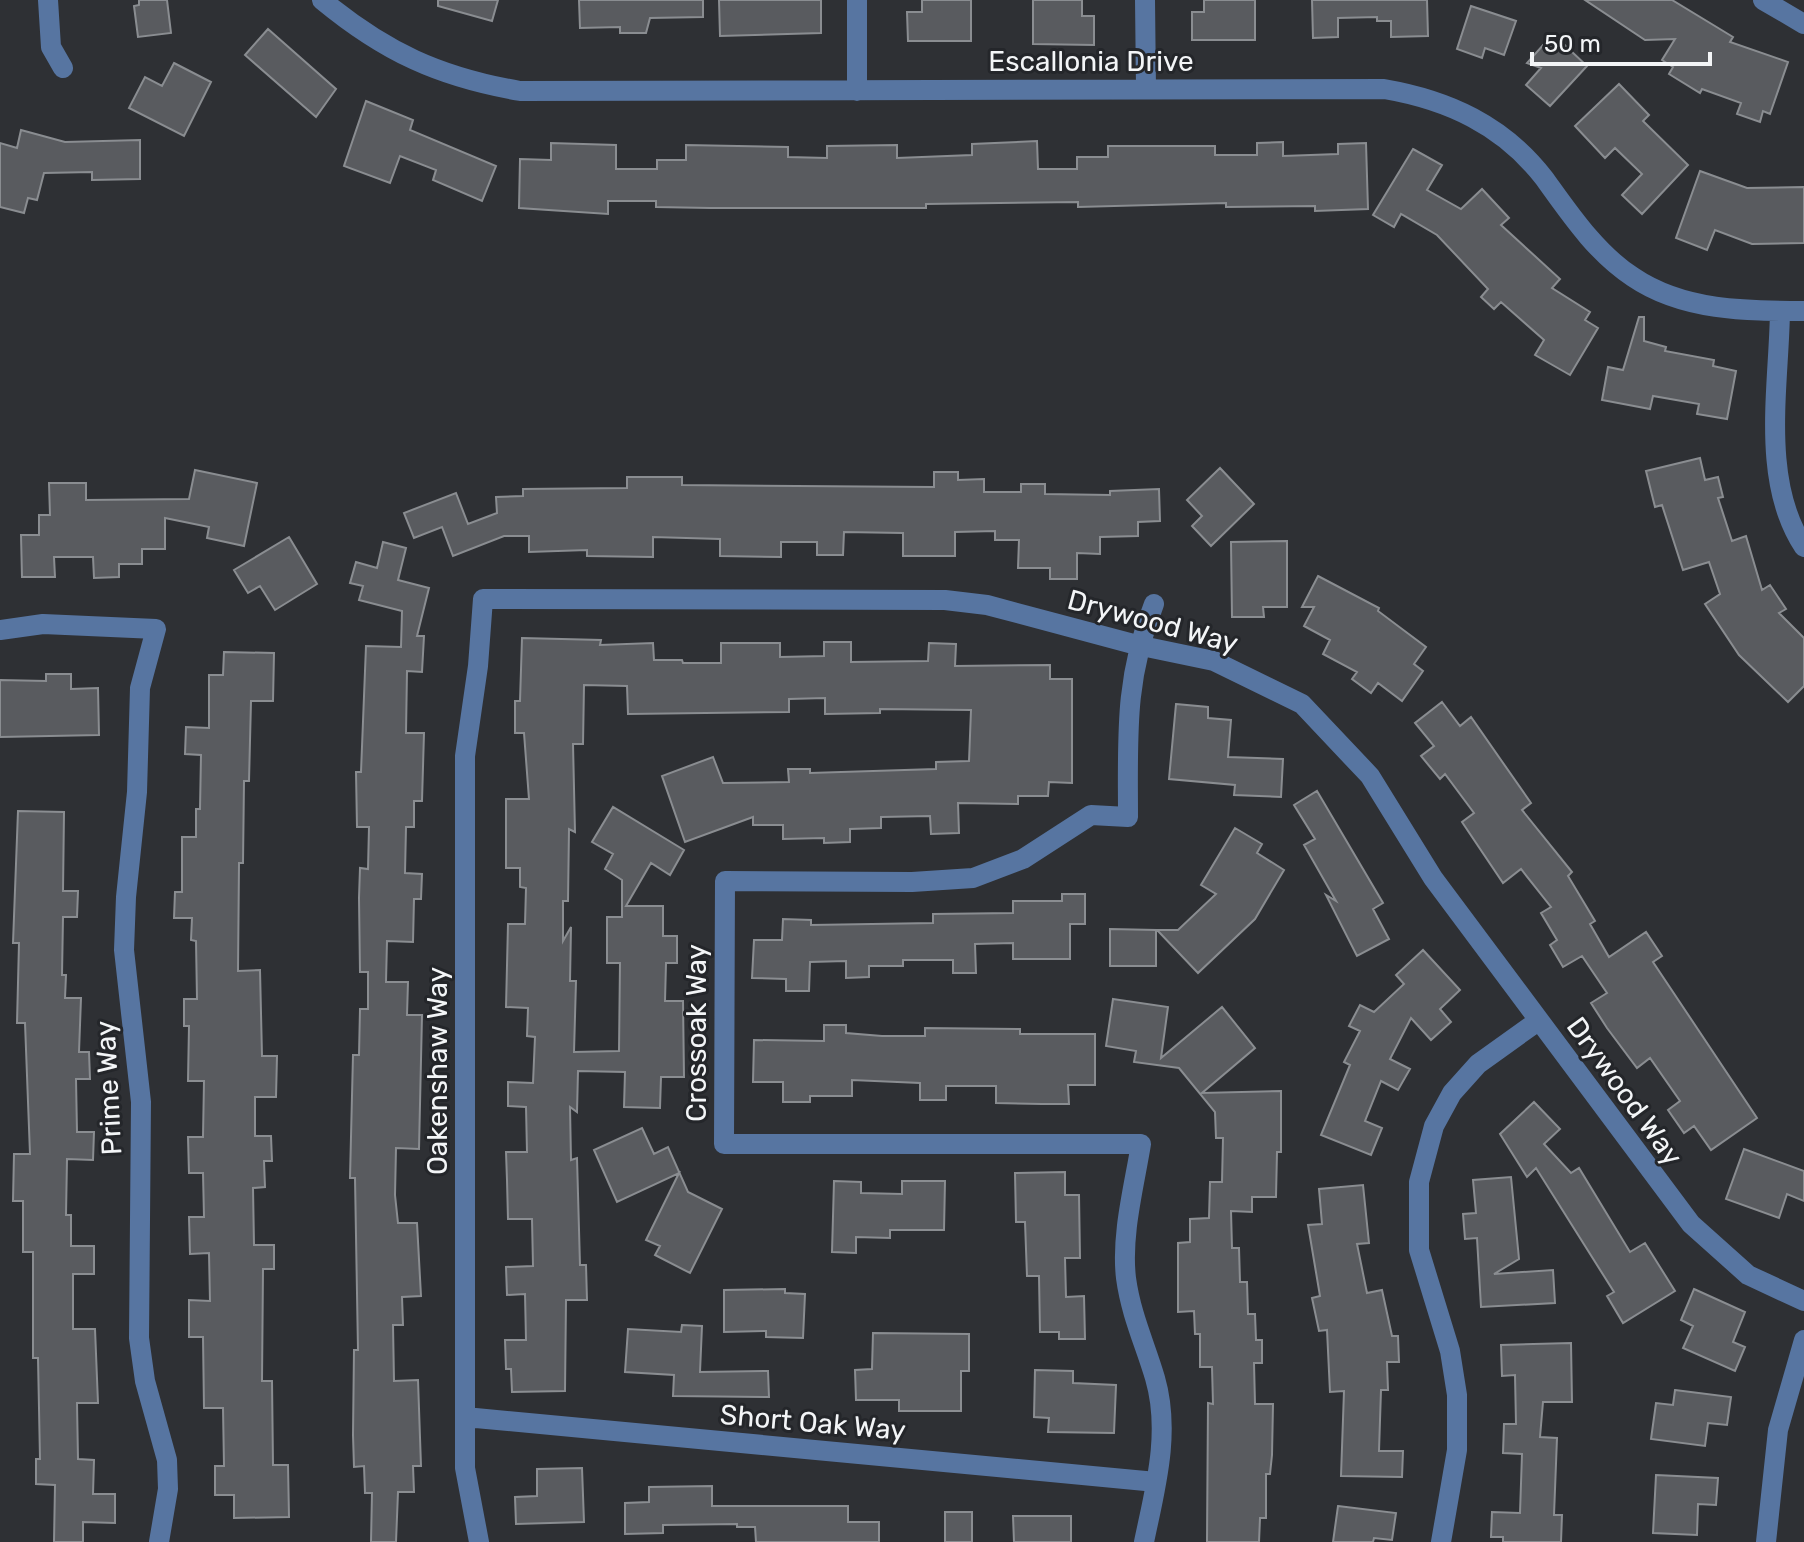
<svg xmlns="http://www.w3.org/2000/svg" width="1804" height="1542" viewBox="0 0 1804 1542" font-family="Rubik,sans-serif">
<rect width="100%" height="100%" fill="#2e3034"/>
<path fill="#595b5f" stroke="#8a8d91" stroke-width="2" d="M139,0H167L171,33L138,37L134,6L139,5Z
M438,0H498L492,21L438,6Z
M579,0H703V17L650,18L646,33H620V27L580,28Z
M719,0H821V33L720,36Z
M922,0H971V41H908L907,12H922Z
M1033,0H1082V16H1094V45L1033,44Z
M1204,0H1255V40H1192V12H1204Z
M1312,0H1427L1428,36L1391,37V21H1377V17L1338,18V37L1313,38Z
M1585,0H1672L1733,37L1730,42L1788,62L1770,114L1763,111L1760,122L1737,114L1741,103L1702,89L1700,93L1669,74L1673,67L1662,60L1675,39L1645,40Z
M1471,6L1516,21L1504,55L1485,48L1482,58L1457,49Z
M268,29L336,89L316,117L245,55Z
M1553,34L1587,66L1550,106L1526,85L1541,68L1527,63Z
M174,63L211,82L184,136L129,108L145,77L162,86Z
M1619,84L1649,115L1643,121L1688,165L1642,214L1622,195L1642,174L1615,148L1605,158L1575,126Z
M366,101L413,120L410,130L496,166L482,201L433,180L436,170L400,156L390,183L344,166Z
M21,130L65,142L140,140V179L92,180V172L44,173L37,200L28,198L24,213L0,207V143L17,148Z
M1037,141L1038,169H1077V157H1108V146H1215V155H1257V143L1283,142V156L1338,154V144L1366,143L1368,209L1315,211V206L1226,207V203L1078,207V202L926,204V208H710L656,207V201H608V214L519,208L520,159L551,160V143L616,145V169H657V160H686V145L788,147V157L827,158V146L897,145V158L972,155V144Z
M1413,149L1442,165L1427,190L1461,209L1482,189L1509,218L1501,225L1560,279L1552,288L1590,312L1585,320L1598,328L1570,375L1535,355L1544,340L1501,302L1494,309L1481,297L1488,289L1437,235L1401,214L1394,227L1373,215Z
M1700,171L1747,188L1804,187V243L1752,244L1715,230L1707,250L1676,238Z
M1639,317H1644V341L1666,347L1665,351L1714,360L1713,366L1736,371L1727,419L1697,414L1699,404L1653,396L1650,409L1602,400L1608,367L1623,370Z
M1700,458L1705,480L1718,477L1723,497L1718,498L1732,541L1746,536L1762,590L1770,585L1786,609L1779,613L1804,638V686L1788,702L1739,655L1705,604L1720,594L1709,562L1683,570L1662,505L1655,507L1646,471Z
M1220,468L1254,504L1211,546L1192,526L1202,516L1187,500Z
M195,470L257,483L244,546L207,538L209,527L165,518V549H142V564H119V577L94,578L93,557H54L55,577H22L21,535H39V515H50L49,483H86V500L189,499Z
M934,472H958V480L984,479V492H1021V484H1045V494L1110,495V491L1159,489L1160,521L1138,522V536L1100,537V554L1077,553V579H1050V568H1018L1019,540H995V531L955,532V556H903V533L844,532L843,555H817V542H781V557L720,556V539L653,537V557L587,556V550L529,552V536H504L453,556L442,527L414,538L404,513L456,493L468,524L497,513L496,497L523,496V489L627,488V477H682V485L934,487Z
M289,537L317,584L275,610L260,586L248,593L234,570Z
M1287,541V607H1263L1264,617H1232L1231,542Z
M383,542L406,548L398,580L429,588L417,636H424L422,672L407,671L406,733H424L422,801H414V827H406L405,873L422,874L421,899H414L413,942L387,941L386,982H408L407,1015H422L419,1149L396,1148L395,1195L398,1223H417L421,1296L402,1297L403,1325H393L394,1381L418,1380L421,1466H413L414,1492H398L396,1542H371L372,1493H365L364,1466L354,1467L353,1435L354,1350H358L355,1178H350L353,1055H359L360,1009H368V972H360L359,898L360,868L368,869L369,827H357L356,772H361L366,646L401,647L402,611L359,600L363,586L350,583L356,562L377,568Z
M1318,576L1379,608L1378,611L1426,647L1414,664L1423,671L1402,701L1378,683L1371,693L1352,679L1357,672L1323,654L1330,640L1304,626L1314,607H1302Z
M522,638L601,640L600,645L653,643L654,660H682L683,663H721V643H780V657L824,656V642H851V662L928,661L929,643L956,644L955,666L1050,665V679H1072V783L1049,782L1048,796H1018V804L958,803L959,833L931,834L930,816L881,817V828L850,829V842L824,843V838L783,839V825H753V817L685,842L662,776L713,757L723,783L789,782L788,769H810V773L936,769V762L969,761L971,710L880,709V713L825,714V698L789,699V712L628,714L627,686L584,685L583,744H573L575,832L569,829L568,901H563V941L571,927L570,981H576L574,1052L619,1051L620,963H607V917H622V880L605,869L613,854L592,842L613,807L684,850L670,875L651,863L626,906H663V936H677V963H666L665,1001H683L684,1077H661L660,1108L624,1107L625,1072L578,1071L577,1112L570,1107L571,1160L577,1158L580,1265H586L587,1300H566L565,1391L512,1392L511,1369H506L505,1340H526L525,1294L507,1295L506,1267L533,1266L532,1219H508L507,1180L506,1152H527L526,1107L508,1106V1082L533,1083L535,1037L527,1036L528,1008L506,1007L508,924H525L526,888L520,887V868H506V799H529L524,733H515V701H520Z
M224,652L274,653L273,701H251L249,781H244L243,863H239L238,971L260,970L262,1056H277L276,1097H255V1136H271L272,1161H264L265,1187L253,1188L254,1245H274V1269H263L262,1381H272L273,1465H288L289,1517L234,1518V1495H215V1466H224L223,1408H204L203,1337H189V1300L210,1301L209,1253L190,1254L189,1217H204L203,1173H189L188,1137H203L204,1081H188L189,1026H184V999H197L196,941L191,940L192,918H174L175,892H182V837H196V809H200L201,755L185,754L186,727L209,728V675H223Z
M46,674H71V689L98,688L99,735L0,737V680L46,681Z
M1442,702L1460,726L1471,717L1531,803L1522,810L1572,872L1568,876L1595,921L1590,924L1609,957L1646,932L1662,956L1653,962L1757,1118L1711,1150L1694,1126L1684,1133L1668,1110L1680,1101L1650,1058L1637,1068L1607,1028L1591,1003L1607,993L1582,956L1563,967L1550,945L1557,940L1541,913L1551,907L1521,869L1503,883L1462,822L1474,813L1445,774L1440,779L1421,756L1434,746L1415,723Z
M1176,704L1208,707V718L1231,720L1228,757L1283,759L1281,797L1234,795L1235,785L1169,779Z
M1317,791L1383,903L1373,909L1389,939L1357,956L1326,895L1336,901L1304,845L1315,839L1294,805Z
M18,811L64,812L63,891H78L77,917H63L62,975H66L65,998H81L79,1052H89L90,1079H76L77,1132H94L93,1160L67,1159L66,1215H71V1246H94V1274H73V1329H95L98,1403H77L78,1459L94,1460L93,1494H115V1523L83,1522V1542H54L55,1485L36,1484V1459H40L38,1358H33V1252H23V1201H13L14,1154H30L25,1023H17L19,943H13Z
M1235,828L1262,844L1257,853L1284,870L1255,919L1198,973L1157,930H1178L1216,894L1201,885Z
M1062,894H1085V924H1070V959H1013V943L975,944L976,973H953V960H903V966H869V977L846,978V961L810,962L809,991H786V979L752,978L754,940H782L783,919L811,920V925L933,923V914L1013,913V901H1062Z
M1110,929L1156,930V966H1110Z
M1423,950L1460,990L1440,1009L1451,1022L1431,1040L1411,1018L1390,1059L1410,1069L1398,1090L1381,1081L1365,1121L1382,1128L1371,1155L1321,1135L1350,1065L1344,1062L1360,1031L1349,1026L1360,1005L1374,1012L1404,984L1396,975Z
M1113,999L1168,1007L1161,1058L1222,1007L1255,1048L1202,1093L1281,1091V1152H1277L1276,1197H1252V1212L1231,1211L1232,1248H1239L1240,1282H1247L1248,1314H1255L1256,1340H1262V1363H1254L1255,1404H1273L1272,1455L1270,1474H1266V1518H1260L1259,1542H1207L1208,1403L1213,1404L1212,1367H1200V1334H1195L1194,1311L1178,1312V1243L1190,1242V1219L1209,1218L1210,1182H1222L1223,1138H1216L1215,1112L1179,1068L1134,1062L1136,1051L1106,1046Z
M824,1025H846V1033L882,1036H925V1028L1020,1029V1034H1095V1085H1068L1069,1104H1042L996,1103V1086H946V1100H920V1083L852,1080V1096H810V1102H783V1082H753L754,1040L824,1041Z
M1534,1102L1560,1129L1544,1144L1571,1173L1579,1168L1630,1252L1645,1243L1675,1291L1623,1323L1607,1296L1614,1292L1536,1168L1527,1177L1500,1134Z
M642,1128L654,1154L668,1147L688,1192L722,1209L690,1273L655,1255L660,1246L646,1240L679,1173L617,1202L594,1150Z
M1744,1149L1804,1171V1201L1787,1194L1779,1218L1726,1199Z
M1065,1172V1195H1079L1080,1258H1065L1066,1297L1084,1296L1085,1339H1059V1332H1040L1039,1276H1027L1025,1222H1016L1015,1173Z
M1511,1177L1519,1259L1494,1274L1553,1270L1555,1303L1481,1307L1477,1238L1465,1239L1463,1214L1476,1213L1473,1180Z
M834,1181L861,1182V1193L902,1194V1181H945L944,1230H890V1238L856,1237V1253L832,1252Z
M1363,1185L1369,1243L1357,1244L1367,1293L1382,1290L1392,1336H1398L1399,1362H1387L1388,1390H1381L1379,1451H1403L1402,1477L1341,1476L1344,1391L1330,1392L1327,1330L1319,1331L1312,1298L1320,1296L1308,1225L1322,1224L1319,1189Z
M785,1289V1293L805,1294L803,1338L766,1337V1331L724,1332V1290Z
M1694,1289L1745,1312L1733,1342L1745,1347L1735,1371L1683,1348L1693,1326L1681,1320Z
M682,1325L702,1326L700,1372L768,1371L769,1397L673,1396L674,1375L625,1372L628,1329L681,1332Z
M873,1333L969,1334V1371H961V1411H899V1400H856L855,1370L872,1369Z
M1571,1343L1572,1402H1543L1540,1437L1557,1438L1554,1515H1562L1561,1542H1503V1537H1491L1492,1512L1520,1513L1522,1454L1503,1453L1504,1424H1516L1515,1375L1502,1376L1501,1345Z
M1035,1370L1073,1371V1383L1116,1385L1114,1433L1048,1432L1049,1418L1034,1417Z
M1675,1390L1731,1397L1727,1425L1708,1423L1705,1446L1651,1439L1656,1403L1673,1405Z
M582,1468L584,1522L516,1524L515,1497L537,1496V1469Z
M1656,1475L1718,1478L1716,1505L1698,1504L1697,1535L1653,1533Z
M712,1486V1506H848V1522H879V1542H756L755,1527H737V1524L663,1525V1533L625,1534V1503L649,1502V1487Z
M1338,1506L1396,1513L1392,1540L1374,1538L1373,1542H1333Z
M945,1512H972V1542H945Z
M1013,1516H1071V1542H1014Z"/>
<g fill="none" stroke-linecap="round" stroke-linejoin="round">
<path stroke="#5775a1" stroke-width="20" d="M48,0L51,47L63,68
M322,0C385,52 439,77 520,91L1384,89C1448,100 1503,125 1544,178C1570,214 1596,253 1633,277C1683,311 1746,311 1804,311
M857,0V91
M1145,0L1146,88
M1763,0L1804,24
M1780,311C1779,386 1760,481 1804,547
M0,630L43,624L156,629L140,688L137,792L126,897L124,950L141,1102L139,1338L145,1381L167,1460L168,1489L159,1542
M465,1417L1156,1482
M479,1542L465,1468V756L478,666L483,599L945,600L987,605L1137,645L1214,661L1302,704L1370,776L1433,878L1691,1224L1748,1275L1804,1301
M1144,1542C1155,1489 1171,1433 1155,1378C1145,1344 1131,1315 1126,1278C1121,1235 1134,1187 1141,1144H724L725,881L912,882L973,878L1023,859L1091,815L1128,817C1128,738 1124,679 1154,604
M1441,1542L1457,1450V1395L1450,1351L1419,1250V1182L1434,1126L1452,1093L1478,1064L1538,1021
M1766,1542L1778,1430L1804,1340"/>
</g>
<g text-anchor="middle" stroke-width="6" stroke-linejoin="round" paint-order="stroke">
<g font-size="28" fill="#f3f5f7" stroke="#24262a">
<text x="1091" y="71">Escallonia Drive</text>
<text transform="translate(1153 621) rotate(15)" y="10">Drywood Way</text>
<text transform="translate(696 1033) rotate(-90)" y="10">Crossoak Way</text>
<text transform="translate(437 1071) rotate(-90)" y="10">Oakenshaw Way</text>
<text transform="translate(108 1088) rotate(-93)" y="10">Prime Way</text>
<text transform="translate(1625 1091) rotate(54)" y="10">Drywood Way</text>
<text transform="translate(813 1422) rotate(5)" y="10">Short Oak Way</text>
</g>
</g>
<path d="M1532 52v12h178v-12" fill="none" stroke="#f3f5f7" stroke-width="4"/>
<text x="1544" y="52" font-size="24" fill="#f3f5f7" stroke="#24262a" stroke-width="6" paint-order="stroke">50 m</text>
</svg>
